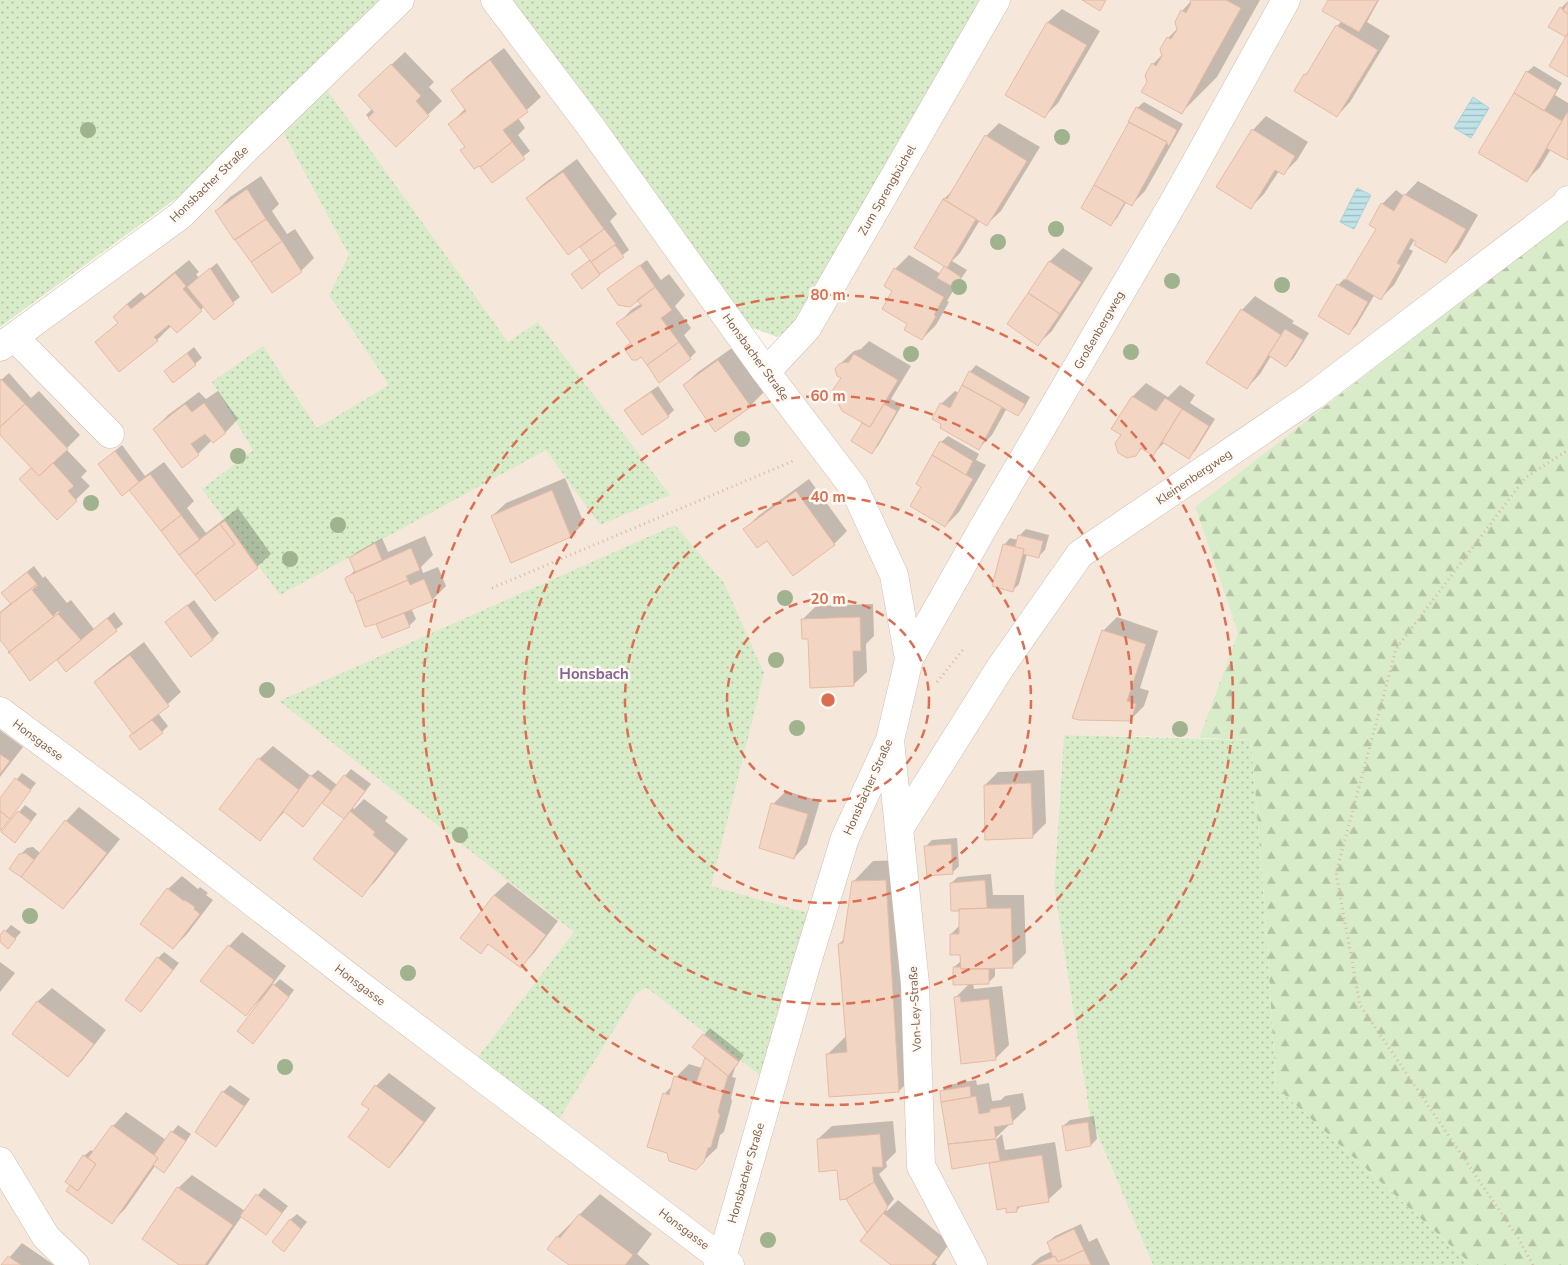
<svg xmlns="http://www.w3.org/2000/svg" width="1568" height="1265" viewBox="0 0 1568 1265" font-family="'Nunito Sans',sans-serif">
<defs>
<pattern id="grass-dots" width="8" height="8" patternUnits="userSpaceOnUse" patternTransform="scale(1.25)"><rect width="8" height="8" fill="#d8ecc9"/><path d="M2 2h.1M6 6h.1" fill="none" stroke="#b4c2a5" stroke-width="1.8" stroke-linecap="round"/></pattern>
<pattern id="forest-firs" width="22" height="20" patternUnits="userSpaceOnUse" patternTransform="scale(1.25)"><rect width="22" height="20" fill="#d8ecc9"/><path d="M5 1l3.5 6h-7zM16 11l3.5 6h-7z" fill="#b4c2a5"/></pattern>
<pattern id="water-rules" width="6" height="5" patternUnits="userSpaceOnUse" patternTransform="scale(1.25)"><rect width="6" height="5" fill="#bfe3e8"/><path d="M0 2.5h6" fill="none" stroke="#a0bbbe"/></pattern>
</defs>
<rect width="100%" height="100%" fill="#fdf6ec"/>
<path fill="#f5e8da" d="M400,0H495L766,372L996,0H1568V218L1195,507L1238,633L1199,738L1064,735L1054,887L1090,1117L1153,1265H0V347L181,215Z"/>
<path fill="url(#grass-dots)" d="M0,0H381L177,198L0,327Z
M508,0H983L801,321L777,337L750,327Z
M325,87L508,342L538,322L670,495L600,525L546,450L280,595L202,489L253,450L212,382L263,346L317,428L389,385L329,295L349,255L282,130Z
M675,525L724,583L764,673L711,886L808,913L761,1076L647,988L637,992L559,1119L478,1057L574,932L279,701Z
M1064,735L1251,740L1265,911L1276,1087L1472,1265H1153L1090,1117L1054,887Z"/>
<path fill="url(#forest-firs)" d="M1568,218V1265H1472L1276,1087L1265,911L1251,740L1199,738L1238,633L1195,507Z"/>
<path fill="url(#water-rules)" stroke="#a5d3da" d="M1473,97L1489,108L1471,138L1454,128Z
M1357,188L1371,195L1354,229L1340,222Z"/>
<path fill="#0003" d="M1192,0H1260L1217,77L1181,113L1148,82L1153,64L1162,55L1168,38L1178,28L1182,11Z
M1330,0H1379L1367,22L1390,36L1350,102L1337,116L1305,75L1312,69L1337,26L1342,21Z
M1568,1V33L1550,26L1561,8Z
M1062,9L1100,31L1058,103L1045,116L1007,94L1048,22Z
M504,48L541,97L518,118L525,128L518,135L530,151L492,181L450,124L466,108L453,90L466,77Z
M405,52L434,82L429,87L442,101L396,146L366,115L372,109L373,82Z
M1534,66L1562,83L1555,95L1568,103V159L1551,149L1540,167L1527,180V72Z
M1144,102L1183,124L1145,191L1132,204L1127,201L1117,218L1111,224L1137,108Z
M1266,116L1308,142L1297,160L1284,173L1279,171L1264,194L1251,207L1253,130Z
M999,123L1040,147L1001,211L987,224L980,220L960,253L952,261L967,270L956,286L947,301L949,302L936,325L922,339L909,323L894,291L886,286L895,269L909,255L941,274L946,266L945,198L953,190L986,136Z
M577,159L617,214L610,221L629,250L582,287L572,274L591,259L585,243L528,198L542,185Z
M261,176L279,204L272,211L287,234L295,229L314,258L301,271L272,291L216,211L230,197Z
M1418,181L1478,215L1459,248L1446,261L1415,239L1409,249L1413,251L1394,285L1381,298L1375,294L1356,326L1349,333L1338,285L1344,279L1347,280L1378,229L1382,204L1396,190L1404,196Z
M1063,248L1093,268L1052,331L1038,344L1008,324L1050,261Z
M189,260L199,272L196,274L199,278L217,263L240,297L214,318L205,306L177,331L171,326L157,340L97,342L119,322L114,317L128,303L141,292L145,296Z
M647,260L661,280L669,274L685,295L675,306L691,328L684,335L696,352L690,358L632,343L618,324L631,310L642,303L638,299L608,289Z
M1255,296L1294,321L1292,323L1309,333L1293,359L1286,365L1271,356L1260,374L1247,388L1242,310Z
M869,341L911,366L891,399L902,405L878,446L872,452L863,423L864,422L842,377L840,364L854,351L861,349Z
M194,347L202,358L195,364L166,371Z
M732,348L764,392L750,406L716,430L684,385L698,372Z
M976,365L1030,397L1024,408L1018,415L1007,408L992,435L979,448L941,404L955,391L959,393L970,372Z
M9,373L31,398L39,391L80,435L66,449L87,471L81,477L90,486L57,518L20,479L32,467L0,433V381Z
M1146,383L1168,397L1180,385L1195,395L1190,403L1215,419L1195,451L1188,457L1165,442L1153,454L1143,447L1135,455L1122,435L1112,429L1133,396Z
M658,386L674,410L668,416L626,410L633,404Z
M218,391L238,419L225,433L212,440L198,454L154,429L168,415L199,392L206,399Z
M948,436L979,454L976,460L986,465L959,512L945,526L923,487L941,442Z
M122,445L145,476L164,462L194,501L187,508L206,533L238,508L271,554L257,567L215,599L130,488L99,464Z
M565,478L584,523L571,536L511,561L492,516L506,503Z
M809,479L847,531L834,544L768,539L745,529L758,516Z
M1026,529L1049,535L1045,550L1039,556L1027,554L1019,584L1013,590L1004,545L1010,538L1018,540L1020,535Z
M425,536L433,555L421,567L423,573L438,567L446,586L432,600L411,608L416,619L409,626L383,637L377,623L347,578L355,570L350,558L357,552L382,538L388,552Z
M34,566L43,578L45,576L67,603L71,600L94,629L114,612L123,624L66,670L57,658L0,638V612L11,603L9,586Z
M194,600L219,633L212,640L166,622Z
M873,604L874,636L866,644L867,672L853,685L810,637L803,619L816,606Z
M1117,617L1158,631L1140,688L1149,691L1144,706L1130,720L1103,631Z
M144,642L181,692L158,713L168,726L162,732L133,733L95,682L109,669Z
M0,730L23,747L0,777Z
M273,746L311,776L318,770L337,785L351,769L371,784L353,808L354,809L364,799L388,817L385,821L408,839L375,882L361,895L346,819L323,802L303,825L285,811L260,839L259,759Z
M1044,770L1046,823L1032,837L985,785L998,772Z
M22,773L36,783L0,830V800Z
M786,791L820,801L807,844L794,858L773,804Z
M25,805L37,814L21,835L3,832Z
M79,807L120,839L76,894L63,908L21,876L20,855L27,848L33,847L40,853L66,821Z
M957,838L959,866L952,873L926,846L932,840Z
M905,860L919,1071L899,1091L827,1055L847,1035L839,944L845,938L853,882L873,861Z
M991,874L993,895H1024L1026,953L1013,966L995,967V976L988,983H973L974,989L1002,986L1009,1045L995,1059L955,998L970,983L954,967L961,961L962,954L951,934L960,925V909L952,910L951,883L958,877Z
M182,876L198,889L200,887L208,893L206,895L213,900L187,934L173,948L168,889Z
M508,882L558,921L534,953L521,967L490,943L481,952L494,895Z
M11,925L21,932L8,947L0,941V937Z
M242,932L286,966L272,985L273,986L280,979L294,990L259,1036L262,1001L260,1000L246,1014L229,946Z
M164,952L179,963L147,1004L158,958Z
M0,962L15,973L0,992Z
M52,988L106,1030L81,1062L68,1075L13,1034L38,1001Z
M710,1028L744,1055L735,1068L732,1077L736,1078L731,1098L732,1101L724,1132L720,1135L717,1148L696,1168L664,1094L673,1085L676,1077L689,1064L702,1068L706,1056L704,1035Z
M389,1073L436,1108L402,1153L389,1167L370,1109L376,1086Z
M976,1080L977,1085L989,1083L992,1101L1001,1100L1005,1096L1023,1093L1026,1109L991,1142L992,1144L1002,1134L1005,1150L1055,1142L1062,1187L1048,1200L1023,1204L1017,1210L1007,1207L990,1163L993,1161L941,1092L948,1085Z
M230,1085L250,1099L223,1138L216,1145L197,1132L223,1092Z
M126,1112L166,1140L178,1125L191,1134L170,1165L164,1171L155,1166L125,1209L112,1222L84,1156L91,1150L94,1152L113,1126Z
M1094,1116L1097,1139L1091,1145L1063,1126L1070,1120Z
M893,1121L896,1152L886,1162L887,1167L879,1174L894,1199L886,1209L887,1211L898,1200L950,1243L935,1263L937,1265H893L869,1233L838,1169L818,1139L832,1126Z
M192,1175L245,1211L264,1188L288,1206L266,1233L242,1216L208,1265H181L178,1188Z
M600,1194L652,1234L637,1254L650,1265H571L549,1248L558,1236Z
M297,1214L307,1222L284,1250L290,1220Z
M1081,1224L1089,1242L1097,1238L1110,1265H1031L1040,1257L1052,1251L1048,1242L1055,1236Z
M22,1243L54,1265H3Z"/>
<path fill="#f3d5c3" stroke="#e6bba3" d="M1082,0H1106L1100,11Z
M1190,0H1226L1241,8L1182,114L1141,92L1147,82L1145,75L1152,63L1156,66L1162,56L1160,49L1167,37L1171,39L1177,30L1175,22L1181,10L1186,13L1191,3Z
M1328,0H1378L1359,32L1322,11Z
M1568,2V14L1563,11Z
M1560,7L1568,14V33L1566,37L1548,27Z
M1047,22L1087,45L1045,118L1005,95Z
M1336,25L1378,50L1337,117L1294,91L1304,74L1306,75Z
M1568,33V77L1549,66Z
M490,60L528,112L503,130L512,142L480,167L479,166L474,169L460,150L465,147L448,124L466,111L451,90Z
M391,64L421,96L416,101L429,116L396,147L368,118L374,112L358,95Z
M1526,71L1557,90L1544,111L1514,93Z
M1514,93L1562,121L1527,182L1478,153Z
M1136,107L1177,130L1169,146L1167,144V142L1128,122Z
M1568,111V160L1546,148Z
M1129,122L1167,142L1132,206L1094,185Z
M1252,129L1295,156L1284,175L1275,170L1251,209L1216,187Z
M985,135L1027,161L987,226L943,199L944,198L947,199Z
M512,142L525,159L492,183L480,167Z
M563,172L604,229L568,255L526,198Z
M1094,185L1125,202L1111,226L1081,208Z
M247,189L266,219L234,240L215,211Z
M1404,194L1466,229L1446,263L1414,245L1416,242L1411,238L1397,263L1401,265L1381,300L1346,279L1376,229L1369,225L1381,203L1394,211Z
M943,199L976,219L947,268L914,248Z
M266,219L282,241L251,262L235,240Z
M604,229L616,244L591,262L580,247Z
M282,241L302,272L272,293L251,262Z
M615,245L624,257L600,274L591,262Z
M590,260L600,275L582,289L571,274Z
M1049,261L1081,282L1060,314L1028,293Z
M640,265L655,287L630,307L618,305L607,289Z
M944,266L961,277L955,288L937,278Z
M210,268L234,304L214,320L187,287Z
M894,268L944,297L934,315L936,316L922,340L904,330L907,324L882,309L892,291L884,286Z
M175,273L186,286L183,289L202,311L177,333L169,325L154,337L158,341L119,372L95,342L118,323L113,317L127,304L131,309Z
M1337,284L1368,302L1349,335L1318,316Z
M655,287L672,310L661,318L679,342L647,365L641,357L637,360H632L626,351V346L631,343L616,323L642,306L637,300Z
M1028,293L1060,314L1038,346L1007,324Z
M1241,309L1281,335L1247,389L1206,363Z
M1285,329L1303,340L1286,367L1268,355Z
M679,342L691,359L659,383L647,365Z
M187,353L196,365L173,383L164,371Z
M854,354L898,380L870,427L842,411L832,391L841,378L837,376L835,369L839,364L846,362L848,363Z
M718,360L751,407L715,432L683,385Z
M969,371L1025,404L1018,416L962,385Z
M1,379L25,404L0,427V380Z
M962,385L1002,407L979,450L940,428L941,424L932,419L940,403L950,408Z
M651,392L669,417L642,435L624,410Z
M1132,396L1156,411L1165,398L1182,409L1153,456L1141,448L1136,456L1127,458L1118,453L1115,443L1121,435L1111,429Z
M204,403L226,433L213,443L205,434L191,444L199,455L182,468L153,429L185,404L192,412Z
M25,404L68,449L39,476L0,435V427Z
M884,404L897,411L872,454L851,441L862,423L870,427Z
M1182,409L1209,426L1189,459L1162,442Z
M940,441L973,461L966,475L932,455Z
M115,451L139,482L122,496L98,464Z
M932,455L973,479L945,527L910,506L921,487L916,484Z
M53,463L74,486L68,491L77,501L57,520L19,479L31,468L39,476Z
M150,474L181,515L161,531L129,490Z
M552,490L571,537L511,563L491,516Z
M796,491L835,545L793,576L767,541L757,548L743,529Z
M181,515L200,540L179,555L161,531Z
M225,521L258,568L215,601L195,575L235,544L220,524Z
M220,524L235,544L195,575L179,555Z
M1018,535L1043,541L1039,558L1023,554L1024,549L1015,547Z
M375,543L382,560L355,572L349,558Z
M1003,544L1024,549L1013,592L992,586Z
M411,548L420,570L406,576L408,580L356,602L353,593H351L345,579L346,577Z
M27,572L37,584L11,604L1,593Z
M424,579L433,601L376,624L365,627L356,602L408,580L410,585Z
M37,584L38,585L32,590L53,616L58,611L60,612L8,653L9,651L0,640V613Z
M187,605L213,640L191,657L165,622Z
M60,612L58,614L81,640L30,681L10,653H8Z
M404,613L410,627L382,638L376,624Z
M860,617L861,651H853L854,686L810,688L808,639H802L801,619Z
M107,618L117,631L66,672L57,660Z
M1102,630L1146,644L1127,701L1136,704L1131,721L1079,720L1072,718Z
M130,655L169,706L133,734L94,682Z
M152,720L163,733L140,750L129,736Z
M0,754L10,761L0,774Z
M258,758L299,790L260,841L219,809Z
M310,775L331,791L303,827L283,811Z
M344,775L365,791L344,819L322,803Z
M15,778L31,790L10,819L0,811V798Z
M1031,783L1033,838L985,840L984,785Z
M771,803L808,814L794,859L759,848Z
M0,811L10,819L0,831Z
M18,811L31,821L15,843L1,832Z
M350,811L375,832L373,835L395,853L362,897L313,859Z
M65,820L107,853L63,909L21,877Z
M951,844L953,874L927,876L924,846Z
M26,853L34,860L21,877L9,869L19,854Z
M886,880L899,1092L829,1097L826,1054L847,1052L838,944L843,943L852,881Z
M985,880L987,908L959,909V911H951L950,883Z
M167,888L184,901L185,900L195,907L194,909L200,914L173,949L140,924Z
M494,895L546,935L521,968L488,944L481,954L460,938Z
M1011,908L1013,968L961,969L960,955H950V934H959V909Z
M4,930L16,939L8,949L0,942V935Z
M228,945L274,980L246,1016L200,981Z
M157,957L173,970L141,1012L125,1000Z
M953,967H961V969H989V984L953,985Z
M273,984L289,997L253,1044L237,1031Z
M960,996L961,1002L989,999L996,1060L961,1064L954,997Z
M37,1001L94,1044L68,1077L12,1034Z
M703,1034L739,1062L728,1076L692,1047Z
M705,1057L728,1076L723,1092L696,1083Z
M674,1076L723,1092L718,1112L720,1115L711,1147L708,1148L704,1162L696,1170L669,1161L667,1153L647,1147L663,1093L669,1095Z
M375,1085L424,1122L389,1168L348,1137L369,1109L361,1104Z
M970,1086L971,1097L941,1102L940,1091Z
M222,1091L244,1106L216,1147L195,1132Z
M976,1096L979,1114L990,1112V1109L1010,1106L1013,1124L994,1127L996,1139L948,1144L941,1102Z
M1088,1122L1091,1146L1066,1151L1062,1126Z
M112,1125L158,1158L112,1224L66,1191L70,1185L78,1191L96,1164L88,1158Z
M171,1131L186,1141L164,1173L153,1165L158,1158L154,1155Z
M880,1134L883,1167H872L874,1182L846,1199L840,1200L837,1170L819,1172L817,1139Z
M996,1139L1000,1161L952,1169L948,1144Z
M83,1155L96,1164L78,1191L65,1182Z
M1042,1155L1049,1202L1017,1207V1212L1006,1213V1208L997,1210L989,1163Z
M874,1182L888,1207L867,1233L846,1199Z
M177,1187L233,1225L205,1265H179L142,1239Z
M256,1194L282,1213L266,1235L240,1216Z
M883,1213L938,1257L931,1265H891L860,1241Z
M579,1214L633,1255L625,1265H569L547,1249L557,1236L560,1238Z
M290,1219L301,1229L284,1252L272,1242Z
M1074,1229L1084,1250L1058,1262L1055,1256L1053,1257L1047,1242Z
M1084,1250L1091,1265H1035L1055,1256L1058,1262Z
M8,1256L21,1265H1Z"/>
<g fill="none" stroke-linecap="round" stroke-linejoin="round">
<defs>
<path id="minor" d="M495,0L591,127L766,372L854,488L894,575L909,659L890,740L845,838L805,969L722,1258L718,1265
M14,337L110,434
M0,347L181,215L246,149L400,0
M766,372L807,328L996,0
M909,659L983,528L1176,198L1286,0
M0,711L144,818L361,986L730,1265
M890,741L915,984L921,1166L973,1265
M899,829L1000,668L1080,554L1313,396L1565,205L1568,200
M0,1161L46,1237L75,1265"/>
</defs>
<use href="#minor" stroke="#d1beb0" stroke-width="29"/>
<path stroke="#d9b8a5" stroke-width="3" stroke-dasharray="1 4" stroke-linecap="butt" d="M492,588L793,461
M937,682L965,647
M1533,1265L1518,1238L1360,1005L1336,873L1396,649L1525,478L1568,450"/>
<use href="#minor" stroke="#fff" stroke-width="28"/>
</g>
<g fill="#a0b28e">
<circle cx="88" cy="130" r="8"/>
<circle cx="1062" cy="137" r="8"/>
<circle cx="1056" cy="229" r="8"/>
<circle cx="998" cy="242" r="8"/>
<circle cx="1172" cy="281" r="8"/>
<circle cx="1282" cy="285" r="8"/>
<circle cx="959" cy="287" r="8"/>
<circle cx="1131" cy="352" r="8"/>
<circle cx="911" cy="354" r="8"/>
<circle cx="742" cy="439" r="8"/>
<circle cx="238" cy="456" r="8"/>
<circle cx="91" cy="503" r="8"/>
<circle cx="338" cy="525" r="8"/>
<circle cx="290" cy="559" r="8"/>
<circle cx="785" cy="598" r="8"/>
<circle cx="776" cy="660" r="8"/>
<circle cx="267" cy="690" r="8"/>
<circle cx="797" cy="728" r="8"/>
<circle cx="1180" cy="729" r="8"/>
<circle cx="460" cy="835" r="8"/>
<circle cx="30" cy="916" r="8"/>
<circle cx="408" cy="973" r="8"/>
<circle cx="285" cy="1067" r="8"/>
<circle cx="768" cy="1240" r="8"/>
</g>
<g fill="none" stroke="#dc6d51" stroke-width="2.5" stroke-dasharray="9 6">
<circle cx="828" cy="700" r="101"/>
<circle cx="828" cy="700" r="203"/>
<circle cx="828" cy="700" r="304"/>
<circle cx="828" cy="700" r="405"/>
</g>
<g text-anchor="middle" stroke-width="5" stroke-linejoin="round" paint-order="stroke">
<g font-size="12" fill="#7a5c4d" stroke="#fffaf3">
<text transform="translate(209 184) rotate(-44)" y="4">Honsbacher Straße</text>
<text transform="translate(887 190) rotate(-60)" y="4">Zum Sprengbüchel</text>
<text transform="translate(1099 330) rotate(-60)" y="4">Großenbergweg</text>
<text transform="translate(756 357) rotate(54)" y="4">Honsbacher Straße</text>
<text transform="translate(1194 477) rotate(-34)" y="4">Kleinenbergweg</text>
<text transform="translate(38 740) rotate(37)" y="4">Honsgasse</text>
<text transform="translate(868 787) rotate(-66)" y="4">Honsbacher Straße</text>
<text transform="translate(360 985) rotate(37)" y="4">Honsgasse</text>
<text transform="translate(915 1009) rotate(-93)" y="4">Von-Ley-Straße</text>
<text transform="translate(746 1173) rotate(-74)" y="4">Honsbacher Straße</text>
<text transform="translate(684 1229) rotate(37)" y="4">Honsgasse</text>
</g>
<g font-size="15" font-weight="bold" fill="#846695" stroke="#fffaf3">
<text x="594" y="679">Honsbach</text>
</g>
</g>
<circle cx="828" cy="700" r="8" fill="#dc6d51" stroke="#fffaf3" stroke-width="2.5"/>
<g font-size="15" text-anchor="middle" font-weight="bold" fill="#dc6d51" stroke="#fffaf3" stroke-width="5" stroke-linejoin="round" paint-order="stroke">
<text x="828" y="300">80 m</text>
<text x="828" y="401">60 m</text>
<text x="828" y="502">40 m</text>
<text x="828" y="604">20 m</text>
</g>
</svg>
